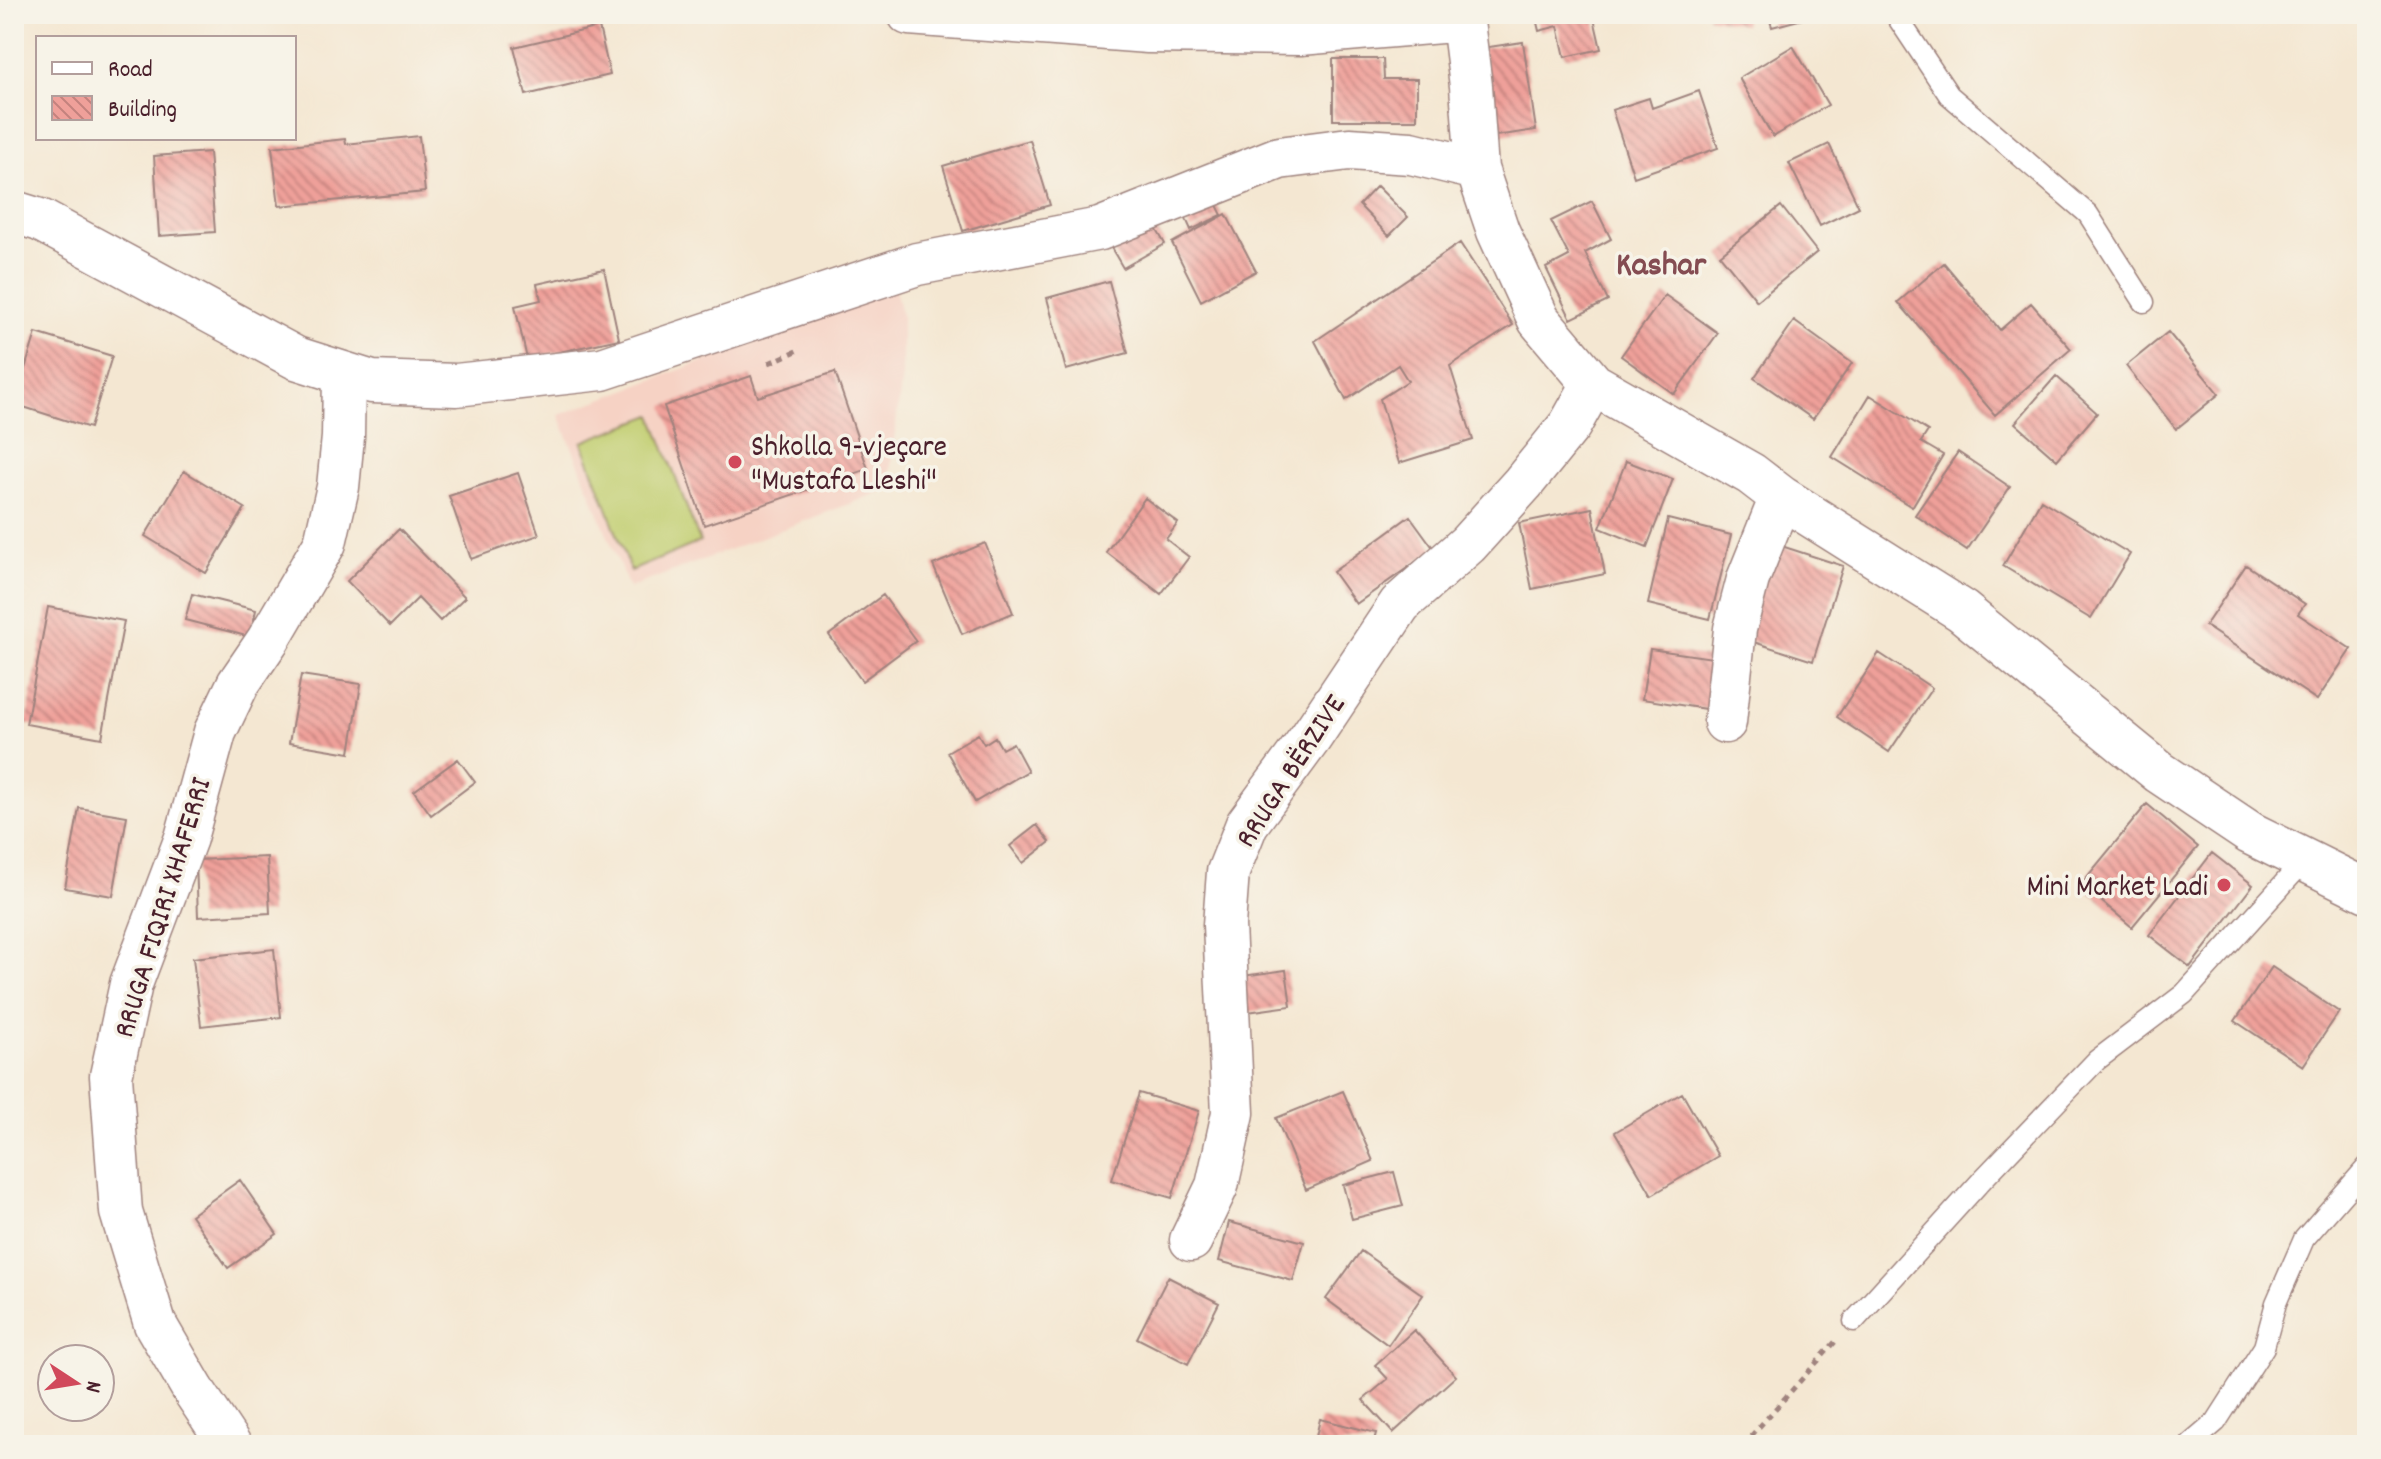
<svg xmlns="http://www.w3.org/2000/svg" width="2381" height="1459" viewBox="0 0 2381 1459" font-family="Dekko,sans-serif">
<defs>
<pattern id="building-back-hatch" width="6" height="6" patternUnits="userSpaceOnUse" patternTransform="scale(2)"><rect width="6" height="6" fill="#efa09a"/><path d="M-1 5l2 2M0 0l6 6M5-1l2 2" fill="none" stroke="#c4827e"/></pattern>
</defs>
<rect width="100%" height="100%" fill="#f7f3e8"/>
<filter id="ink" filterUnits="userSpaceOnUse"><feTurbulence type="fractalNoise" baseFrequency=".0125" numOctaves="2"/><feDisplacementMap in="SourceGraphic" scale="16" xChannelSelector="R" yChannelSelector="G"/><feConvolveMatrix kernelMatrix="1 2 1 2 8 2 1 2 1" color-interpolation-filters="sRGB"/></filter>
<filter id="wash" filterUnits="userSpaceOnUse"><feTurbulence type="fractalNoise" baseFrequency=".006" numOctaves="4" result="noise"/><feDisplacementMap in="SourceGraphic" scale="32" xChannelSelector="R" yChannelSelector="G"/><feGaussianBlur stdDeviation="1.8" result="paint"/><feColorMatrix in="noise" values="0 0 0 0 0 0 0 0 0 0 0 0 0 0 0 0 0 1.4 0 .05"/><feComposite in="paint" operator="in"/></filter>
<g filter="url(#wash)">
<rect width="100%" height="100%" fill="#f4e7d2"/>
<path fill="#f6d2c4" d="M895,289L902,318V375L888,489L629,588L559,415Z"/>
<path fill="#c1ce70" stroke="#86764e" stroke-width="2" d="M652,415L700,542L631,571L582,442Z"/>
<g id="blocks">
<path fill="url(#building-back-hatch)" d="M1535,14H1593L1601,49L1565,57L1558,26L1539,31Z
M1709,14H1746L1744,24L1708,17Z
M1768,14H1818V15L1772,27Z
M599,27L610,75L526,95L514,47Z
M1523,42L1536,130L1495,136L1482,48Z
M1793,46L1828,105L1773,137L1739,78Z
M1333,59H1383L1384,79H1417V120H1333Z
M1699,91L1718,148L1634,177L1612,110L1649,98L1652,108Z
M419,136L425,192L279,206L272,147L345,139L346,144Z
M1030,140L1050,205L963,231L943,166Z
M1829,144L1859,207L1820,226L1789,163Z
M209,152L215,232L159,236L154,156Z
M1377,186L1408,217L1389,236L1359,205Z
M1213,197L1222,215L1191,230L1183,212Z
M1592,201L1611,239L1585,253L1608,301L1571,319L1546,268L1569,256L1551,221Z
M1781,206L1817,252L1757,301L1720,255Z
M1226,214L1256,271L1201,301L1172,243Z
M1151,220L1165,244L1123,268L1109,244Z
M1460,243L1513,325L1450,366L1473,440L1399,463L1380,399L1408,381L1398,365L1346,400L1315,341Z
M1944,263L2000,330L2031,303L2071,349L1995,415L1898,302Z
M604,269L619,339L527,359L515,306L541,300L537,284Z
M1109,281L1128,353L1066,370L1047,298Z
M1665,295L1718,333L1674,394L1621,356Z
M1794,321L1852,363L1813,419L1754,378Z
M2168,332L2219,394L2176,429L2126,366Z
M36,333L112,356L90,428L14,404Z
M835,372L868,469L704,525L664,406L751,376L758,397Z
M2056,376L2097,413L2057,460L2015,423Z
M1870,395L1928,431L1921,442L1943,455L1912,507L1832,457Z
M1958,452L2010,487L1967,550L1915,515Z
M1626,461L1673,479L1647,547L1600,528Z
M184,471L245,508L206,573L145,536Z
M518,473L539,535L471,559L449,496Z
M1145,498L1178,523L1166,539L1189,557L1161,594L1106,552Z
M2041,500L2130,554L2091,619L2003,566Z
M1592,508L1605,574L1532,589L1519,523Z
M1410,516L1434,549L1356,604L1333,572Z
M1668,519L1731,535L1710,619L1648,604Z
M399,529L465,597L440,621L418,598L390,626L347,581Z
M1769,542L1843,566L1813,661L1738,637Z
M985,543L1013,613L962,634L933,565Z
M2246,565L2305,604L2298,614L2351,649L2317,700L2205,626Z
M192,594L256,610L250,637L185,620Z
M883,595L916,641L862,681L829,635Z
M48,607L124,621L102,738L26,724Z
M1650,649L1720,659L1712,710L1642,699Z
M1879,653L1932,688L1889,752L1837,717Z
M301,675L361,684L350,753L289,743Z
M978,734L984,744L995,737L1002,749L1013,743L1028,771L975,802L947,752Z
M458,759L475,782L431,815L414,791Z
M2147,804L2198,847L2132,927L2081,884Z
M79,808L127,816L113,896L65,888Z
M1037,825L1050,842L1023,863L1010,846Z
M2212,853L2253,885L2190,967L2149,935Z
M267,857L270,913L198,917L196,860Z
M274,949L281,1017L201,1026L193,958Z
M2272,967L2339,1012L2303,1066L2235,1021Z
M1286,970L1291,1006L1247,1012L1242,976Z
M1343,1091L1373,1161L1306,1190L1276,1118Z
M1139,1093L1199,1111L1172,1198L1112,1180Z
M1682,1093L1718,1156L1652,1195L1615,1132Z
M1394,1172L1403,1206L1352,1219L1343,1185Z
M240,1180L277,1234L228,1268L191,1215Z
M1229,1222L1304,1242L1293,1281L1219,1261Z
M1361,1251L1423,1295L1388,1345L1326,1299Z
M1168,1277L1219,1303L1188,1364L1137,1338Z
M1414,1330L1456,1376L1393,1433L1363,1400L1388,1379L1375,1365Z
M1320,1419L1376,1433L1373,1445H1314Z"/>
</g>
</g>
<g filter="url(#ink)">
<use href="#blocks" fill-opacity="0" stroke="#9f837e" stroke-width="2"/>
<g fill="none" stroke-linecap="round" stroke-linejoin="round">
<defs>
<path id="lane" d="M1895,14L1949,95L2088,214L2144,302
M1854,1321L1983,1179L2097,1060L2184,994L2304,861
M2189,1445L2216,1422L2264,1347L2276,1303L2304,1239L2367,1167"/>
<path id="street" d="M909,14L1148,32L1300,34L1464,20
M1462,14L1471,86L1477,169L1498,231L1539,320L1593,384L1751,474L1781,497L1962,611L2159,772L2250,833L2367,891
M14,212L40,220L296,358L372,382L456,385L602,369L917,264L1100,229L1279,158L1349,149L1411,153L1477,169
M1725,722L1735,629L1748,579L1781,497
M1191,1240L1217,1186L1233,1113L1224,925L1228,872L1247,824L1311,737L1400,604L1468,544L1523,483L1570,425L1593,384
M230,1445L194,1391L155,1324L121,1212L111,1076L131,984L186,838L215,732L238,684L268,640L325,543L338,487L343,437L344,376"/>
</defs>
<use href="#lane" stroke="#9f837e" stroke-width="23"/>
<use href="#street" stroke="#9f837e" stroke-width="45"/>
<path stroke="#9f837e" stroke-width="5" stroke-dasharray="6 6" stroke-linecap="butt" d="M769,363L801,349
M1743,1445L1835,1342"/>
<use href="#lane" stroke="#fff" stroke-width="20"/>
<use href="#street" stroke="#fff" stroke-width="42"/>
</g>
</g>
<g fill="#d1495b" stroke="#f7f3e8" stroke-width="3">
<circle cx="735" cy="462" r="8"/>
<circle cx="2224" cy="885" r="8"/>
</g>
<g text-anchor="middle" stroke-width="7" stroke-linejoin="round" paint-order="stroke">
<g font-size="30" fill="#4a1f2b" stroke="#f7f3e8" text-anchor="start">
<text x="751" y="455">Shkolla 9-vjeçare<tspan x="751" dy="34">"Mustafa Lleshi"</tspan></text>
<text x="2208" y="895" text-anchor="end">Mini Market Ladi</text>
</g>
<g font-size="30" fill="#4a1f2b" stroke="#f7f3e8">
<text transform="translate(1289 770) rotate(-57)" y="10">RRUGA BËRZIVE</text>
<text transform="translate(161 907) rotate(-73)" y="10">RRUGA FIQIRI XHAFERRI</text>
</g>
<g font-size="34" font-weight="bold" fill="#844c52" stroke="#f7f3e8">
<text x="1661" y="274">Kashar</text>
</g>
</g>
<rect width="2381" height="1459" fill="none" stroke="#f7f3e8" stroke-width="48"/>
<rect x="36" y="36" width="260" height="104" fill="#f7f3e8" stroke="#b29e9c" stroke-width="2"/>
<rect x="52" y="62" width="40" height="12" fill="#ffffff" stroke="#b29e9c" stroke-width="2"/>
<text x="108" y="76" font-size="24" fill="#4a1f2b">Road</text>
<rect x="52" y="96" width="40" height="24" fill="url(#building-back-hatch)" stroke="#b29e9c" stroke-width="2"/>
<text x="108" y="116" font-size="24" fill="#4a1f2b">Building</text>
<g transform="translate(76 1383) rotate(102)"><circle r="38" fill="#f7f3e8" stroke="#b29e9c" stroke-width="2"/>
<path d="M0-6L14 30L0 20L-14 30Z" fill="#d1495b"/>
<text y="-12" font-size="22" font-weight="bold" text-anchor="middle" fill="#4a1f2b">N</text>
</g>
</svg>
